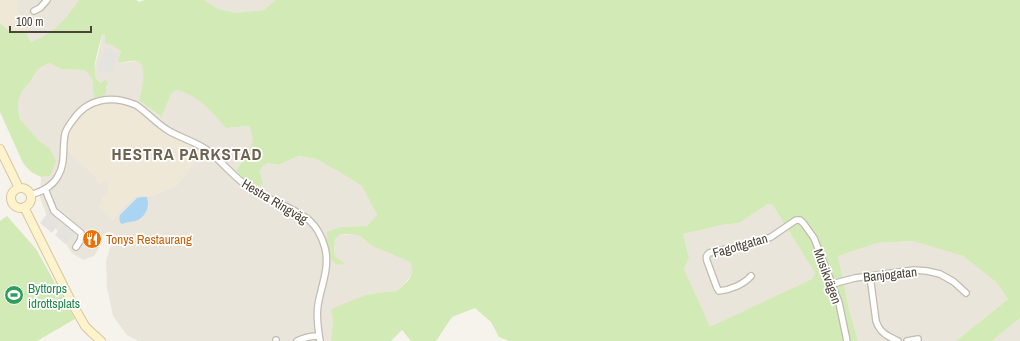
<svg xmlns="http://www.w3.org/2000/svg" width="1020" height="341" viewBox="0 0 1020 341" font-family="'Archivo Narrow',sans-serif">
<rect width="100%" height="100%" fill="#f6f3ec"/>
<path fill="#eae5da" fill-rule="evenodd" d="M18,0H79L60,24L47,35L31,42L21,21L18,12Z
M204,0H275L264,10L236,13L218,9Z
M102,34H105L112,45L121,52L117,62L122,63L129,62L137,61L141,64L143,69V82L139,100L160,117L171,94L176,90L185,92L197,99L213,112L226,128L249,126L253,137L251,149L236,170L263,183L260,171L263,166L267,163L279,165L298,156L316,159L341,173L362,186L377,215L367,226L340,227L328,232L331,260L344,264L335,256L334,249L335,238L339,235L352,234L360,236L372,246L410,262L412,271L410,277L397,291L385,292L366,295L333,320L331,341H138L127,335L113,316L107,288L106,261L112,241L110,231L102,237L98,250L94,256L83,260L72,253L46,214L40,197L41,177L50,176L49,148L38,140L27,128L20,119L18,110V101L22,91L30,82L38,69L49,63L61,69L84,70L86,71L90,74L92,79L94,97L102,96L108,84L99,82L96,78L94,71L101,42ZM109,104L124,106L132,109L138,113L152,126L201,153L177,185L152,196L142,195L136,196L129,201L119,211L113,220L102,199L108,192V183L105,180L96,177L67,150L84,112L91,108L99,105ZM137,198L129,222L122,224L120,215Z
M768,204H772L815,273L812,279L710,328L684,269L689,256L683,234L722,225L739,223Z
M914,241L963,256L996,282L1008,299L956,341H858L849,309L838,256L877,243Z
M1020,318V341H992Z"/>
<path fill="#efe8d6" d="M0,0H18V12L21,21L26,32L9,31L0,23Z
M109,104L124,106L132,109L138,113L152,126L201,153L177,185L152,196L142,195L136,196L129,201L119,211L113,220L98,207L102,203V199L108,192V183L105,180L100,185L95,179L96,177L67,150V141L68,133L72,125L79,117L91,108L99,105Z"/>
<path fill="#d2eab5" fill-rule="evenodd" d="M79,0H136L139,2L145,0H204L218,9L236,13L264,10L275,0H1020V318L992,341H956L1008,299L996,282L963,256L913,241L877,243L838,256L849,309L858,341H509L499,337L491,322L475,308L452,317L436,341H411L402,330L391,341H331L333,320L331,309L366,295L385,292L397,291C408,280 415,278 410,262L372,246L360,236L352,234H345L339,235L335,239L334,249L335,256L345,264L338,265L331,260L327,241V232L340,227L367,226L377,215L362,186L341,173L316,159L298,156L279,165L267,163L263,166L260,171L263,184L259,186L246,181L236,170C247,155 258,146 249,126L226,128C211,111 198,95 176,90L171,94L161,117L139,100C141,91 149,64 136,61C129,60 124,64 117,62L121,52L112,45L105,43V34H102C100,47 87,76 101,83L105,80L107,81L108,84L106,87V94L102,96L94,98L92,79L89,74L86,71L84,70L61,69L49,63L38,69L30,82L22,91L18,101V110L20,119L38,140L49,148L56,161L50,176L41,177L31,172L23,163L0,112V23L9,31L26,32L31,42C56,32 63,21 79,0ZM768,204H772L815,273L812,279L710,327L684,269L689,257L683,234L722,225L739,223Z
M7,216L36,249L75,319L37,341H0V221Z"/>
<path fill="#e5e3e0" d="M108,47L119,54L114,66V71L99,73V65L101,58L105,50Z
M50,210L62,220L52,233L40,223Z
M65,222L76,231L65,244L55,235Z"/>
<path fill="#a9d4f2" d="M142,197H147C150,206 146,216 138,220C133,222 127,222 122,224C119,222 119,218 120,215L137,198Z"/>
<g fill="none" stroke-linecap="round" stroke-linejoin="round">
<defs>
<path id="street" d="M34,11L40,8L47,0
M45,189L54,211L81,233C83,239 79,242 76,247
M31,195C42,191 52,187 58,176C66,163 62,148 65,134C66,129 70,124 73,120C88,98 112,95 136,105C148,113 157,124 169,131C181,138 196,142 207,150C223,162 234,178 250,188C269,201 292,206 309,220C318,228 322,237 325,248C330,268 321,286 318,305C316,317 318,329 320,341
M751,276C744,284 731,290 719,291L717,288L707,261C706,257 706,256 709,253L761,241L771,237L796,220H800L804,224L814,238L832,284L839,303L847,341
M870,276L876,321C880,333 887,336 898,341
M832,284L855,278L870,276L914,270L927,271L940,274L954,282L966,293
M276,340V341
M297,341C305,337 311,336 319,336
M907,341L918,339"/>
<path id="secondary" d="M0,149L19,188
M11 198a10 10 0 1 1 20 0a10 10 0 1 1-20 0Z
M24,207L73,305L85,326L92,333L101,341"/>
</defs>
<use href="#street" stroke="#c2bbae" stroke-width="8"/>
<use href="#secondary" stroke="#d6c79b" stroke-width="10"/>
<use href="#street" stroke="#fff" stroke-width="5.5"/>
<use href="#secondary" stroke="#fff3cd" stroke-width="8"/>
</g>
<defs>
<symbol id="restaurant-disc" viewBox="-11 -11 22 22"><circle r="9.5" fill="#e8710a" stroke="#fff"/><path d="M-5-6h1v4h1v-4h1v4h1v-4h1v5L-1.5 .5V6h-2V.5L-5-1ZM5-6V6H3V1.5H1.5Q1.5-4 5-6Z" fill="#fff"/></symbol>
<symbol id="stadium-disc" viewBox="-11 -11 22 22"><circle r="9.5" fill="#2e9e5b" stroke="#fff"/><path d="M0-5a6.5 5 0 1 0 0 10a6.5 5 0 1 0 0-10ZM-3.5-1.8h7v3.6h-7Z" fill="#fff"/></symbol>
</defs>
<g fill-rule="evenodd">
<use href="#restaurant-disc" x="81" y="228" width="22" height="22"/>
<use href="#stadium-disc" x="3" y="284" width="22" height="22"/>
</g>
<g text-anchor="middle" stroke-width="3.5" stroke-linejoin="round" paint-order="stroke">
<g font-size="13" fill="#4b4439" stroke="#fff">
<text transform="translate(275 201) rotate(31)" y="5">Hestra Ringväg</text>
<text transform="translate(740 245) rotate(-16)" y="5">Fagottgatan</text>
<text transform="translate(890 274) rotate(-6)" y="5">Banjogatan</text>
<text transform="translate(828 276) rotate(70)" y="5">Musikvägen</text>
</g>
<g font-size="13" fill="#c56008" stroke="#fff" text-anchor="start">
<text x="106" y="244">Tonys Restaurang</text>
</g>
<g font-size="13" fill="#27864d" stroke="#fff" text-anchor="start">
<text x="28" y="293">Byttorps<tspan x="28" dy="15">idrottsplats</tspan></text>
</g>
<g font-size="17" font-weight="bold" letter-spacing="1" fill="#6e6250" stroke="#fff">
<text x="187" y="160">HESTRA PARKSTAD</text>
</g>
</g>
<path d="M10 26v6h81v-6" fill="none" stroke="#4b4439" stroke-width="2"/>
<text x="16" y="26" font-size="12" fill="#4b4439" stroke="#ffffff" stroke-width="3" paint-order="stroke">100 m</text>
</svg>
